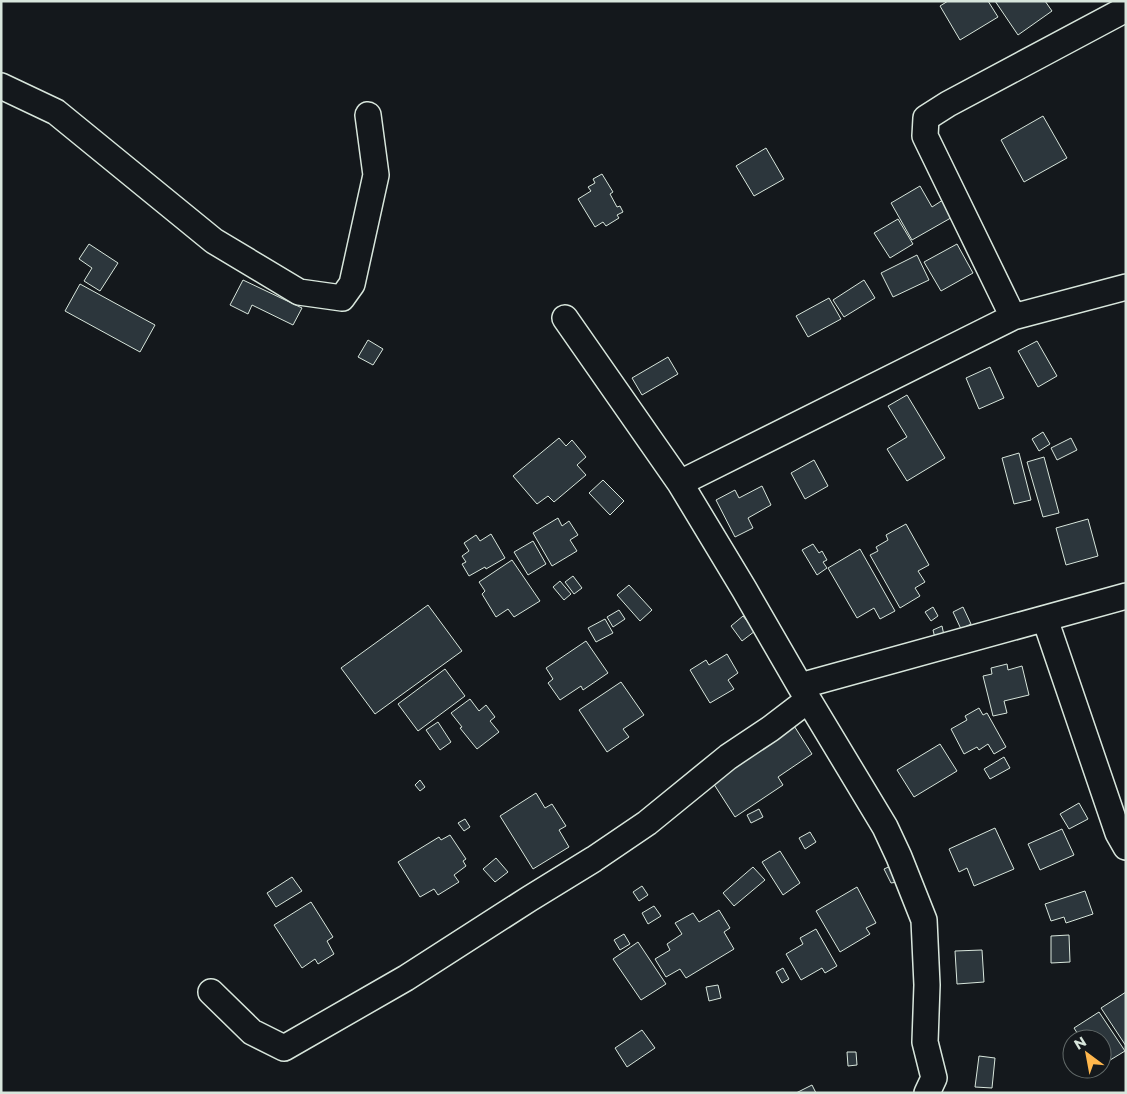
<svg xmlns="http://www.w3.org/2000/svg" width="1127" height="1094" viewBox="0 0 1127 1094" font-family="Montserrat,sans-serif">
<rect width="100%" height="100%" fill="#14181c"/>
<path fill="#2c363c" stroke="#d8e6dc" d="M948,1H988L998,17L960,40L940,6Z
M995,1H1045L1052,11L1018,35Z
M1043,116L1067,158L1024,182L1001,140Z
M766,148L784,179L754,196L736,166Z
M602,174L613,192L610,194L617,207L620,206L623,212L617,215L619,218L606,226L603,222L595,227L578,199L591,191L588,187L595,183L593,179Z
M920,186L932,207L946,198L956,215L912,240L891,203Z
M898,219L913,244L890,258L874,233Z
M89,244L118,263L100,291L84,281L92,268L79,259Z
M957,244L973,273L941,291L924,262Z
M917,255L929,280L893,297L881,273Z
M243,280L302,308L293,325L252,305L248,314L230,305Z
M864,280L875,298L844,317L833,300Z
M80,284L155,325L140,352L65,311Z
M829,298L841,319L808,337L796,316Z
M368,340L383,349L373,365L358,357Z
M1037,341L1057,376L1038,387L1018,351Z
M668,357L678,374L642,395L632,378Z
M990,367L1004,398L979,409L966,378Z
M907,395L945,458L907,481L887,449L907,437L888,406Z
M1043,432L1050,444L1039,451L1032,439Z
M559,438L566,446L572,440L586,457L577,465L586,475L554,502L548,496L537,504L513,476Z
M1071,438L1077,450L1057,460L1051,448Z
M1019,453L1031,500L1014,504L1002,458Z
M1044,457L1059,513L1043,517L1027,462Z
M814,460L828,486L805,499L791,473Z
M603,480L624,501L610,515L589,493Z
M762,486L771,505L748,518L753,528L735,537L716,500L735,490L739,498Z
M558,518L562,526L569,521L578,535L570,540L577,551L552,566L533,533Z
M1088,519L1098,556L1066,565L1056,528Z
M906,524L929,565L918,571L925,582L915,588L920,596L900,608L870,555L878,551L876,547L888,540L886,535Z
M491,534L505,558L486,569L485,567L469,576L462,564L466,562L462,556L469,551L464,543L476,535L480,541Z
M533,541L546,564L528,575L514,552Z
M813,544L819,553L822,551L827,560L823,562L827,568L817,575L802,550Z
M860,549L895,611L880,619L874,608L857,618L828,568Z
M512,560L540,601L514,617L508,609L496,617L482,594L485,591L479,582Z
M573,576L582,588L574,594L565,582Z
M560,581L571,594L564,600L553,587Z
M629,585L652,610L640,621L617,595Z
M428,605L462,651L375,714L341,668Z
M933,607L938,616L931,621L925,612Z
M963,607L971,624L961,629L953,612Z
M619,610L625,619L613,627L607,617Z
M743,616L755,631L742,641L731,626Z
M605,619L613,633L596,642L588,628Z
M942,626L945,640L936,642L933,630Z
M586,641L608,673L583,690L581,686L560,700L548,683L553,679L546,668Z
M727,654L738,673L728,680L734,689L710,703L690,670L706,660L709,665Z
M1007,664L1008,670L1022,666L1029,695L1004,701L1007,713L993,716L983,676L992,674L991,668Z
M445,669L465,696L418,731L398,704Z
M621,682L644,715L623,729L629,737L607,752L579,710Z
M470,699L479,711L486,705L495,717L490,721L499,732L477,749L460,728L462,727L451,713Z
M979,708L983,715L987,713L1006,747L994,754L988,744L979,750L977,747L964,754L951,729L967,720L965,716Z
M791,721L812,754L778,777L783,785L735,817L708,775Z
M438,722L451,742L440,750L426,730Z
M940,744L957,771L914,797L897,770Z
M1004,757L1010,768L990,779L984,769Z
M420,780L425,787L420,791L415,785Z
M536,793L545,808L552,804L566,826L559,830L569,847L533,869L500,816Z
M1079,803L1088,819L1069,829L1060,814Z
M759,809L763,817L751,823L747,815Z
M465,819L470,827L464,831L458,823Z
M995,828L1014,869L974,886L967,868L959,872L949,849Z
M1062,829L1074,855L1040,870L1028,844Z
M810,832L816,842L805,849L799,838Z
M450,835L466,859L463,861L466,866L454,875L459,882L438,895L434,889L420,897L398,862L439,837L441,840Z
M780,851L800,883L783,895L762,862Z
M496,858L508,872L495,882L483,869Z
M895,864L904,881L891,883L884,869Z
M753,867L765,880L734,906L723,893Z
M292,877L302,891L276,907L267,893Z
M642,886L648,895L639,901L633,892Z
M857,887L876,923L866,928L870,934L840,952L816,911Z
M1085,891L1093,914L1066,923L1064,917L1051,921L1045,904Z
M311,902L333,937L327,941L334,954L318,964L315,959L302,968L274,925Z
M654,906L661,916L648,924L642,913Z
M719,910L730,928L724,932L734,949L686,978L680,969L666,977L655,959L670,950L667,944L682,934L675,923L693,913L699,922Z
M816,929L837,966L825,973L822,968L801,980L786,954L803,944L800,938Z
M624,934L630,944L620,950L614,940Z
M1069,935L1070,962L1051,963V936Z
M638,942L666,984L641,1000L613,959Z
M982,950L984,982L957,984L955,951Z
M783,968L789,979L782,983L776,972Z
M718,985L721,998L709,1001L706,987Z
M1126,992V1046L1101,1008Z
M1099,1012L1125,1051L1102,1065V1039H1081L1074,1028Z
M642,1030L655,1048L627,1067L615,1048Z
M847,1052H856L857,1065L848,1066Z
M979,1056L995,1058L992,1088L975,1087Z
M812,1085L816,1093H796Z"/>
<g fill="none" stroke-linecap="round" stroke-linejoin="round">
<defs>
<path id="minor" d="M1,86L56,112L214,241L299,292L342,298L352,284L376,175L368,115
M1013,317L1126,287
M565,318L680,483L744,589L800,686L885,827L899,857L924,920L927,985L925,1042L934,1078L927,1093
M680,483L1013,317L925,136L926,118L948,104L1126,9
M1045,619L1118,833L1126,847
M800,686L1126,596
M211,992L252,1032L284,1048L406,978L529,899L594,859L647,823L728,757L770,729L808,700"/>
</defs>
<use href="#minor" stroke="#d8e6dc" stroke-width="28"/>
<use href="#minor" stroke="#14181c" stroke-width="25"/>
</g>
<rect width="1127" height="1094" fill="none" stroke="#d8e6dc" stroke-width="5"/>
<g transform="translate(1087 1054) rotate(328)"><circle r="24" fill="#14181c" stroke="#626a69"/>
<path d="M0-4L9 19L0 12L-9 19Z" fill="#ffb74d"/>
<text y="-8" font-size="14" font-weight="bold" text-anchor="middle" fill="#d8e6dc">N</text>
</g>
</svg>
